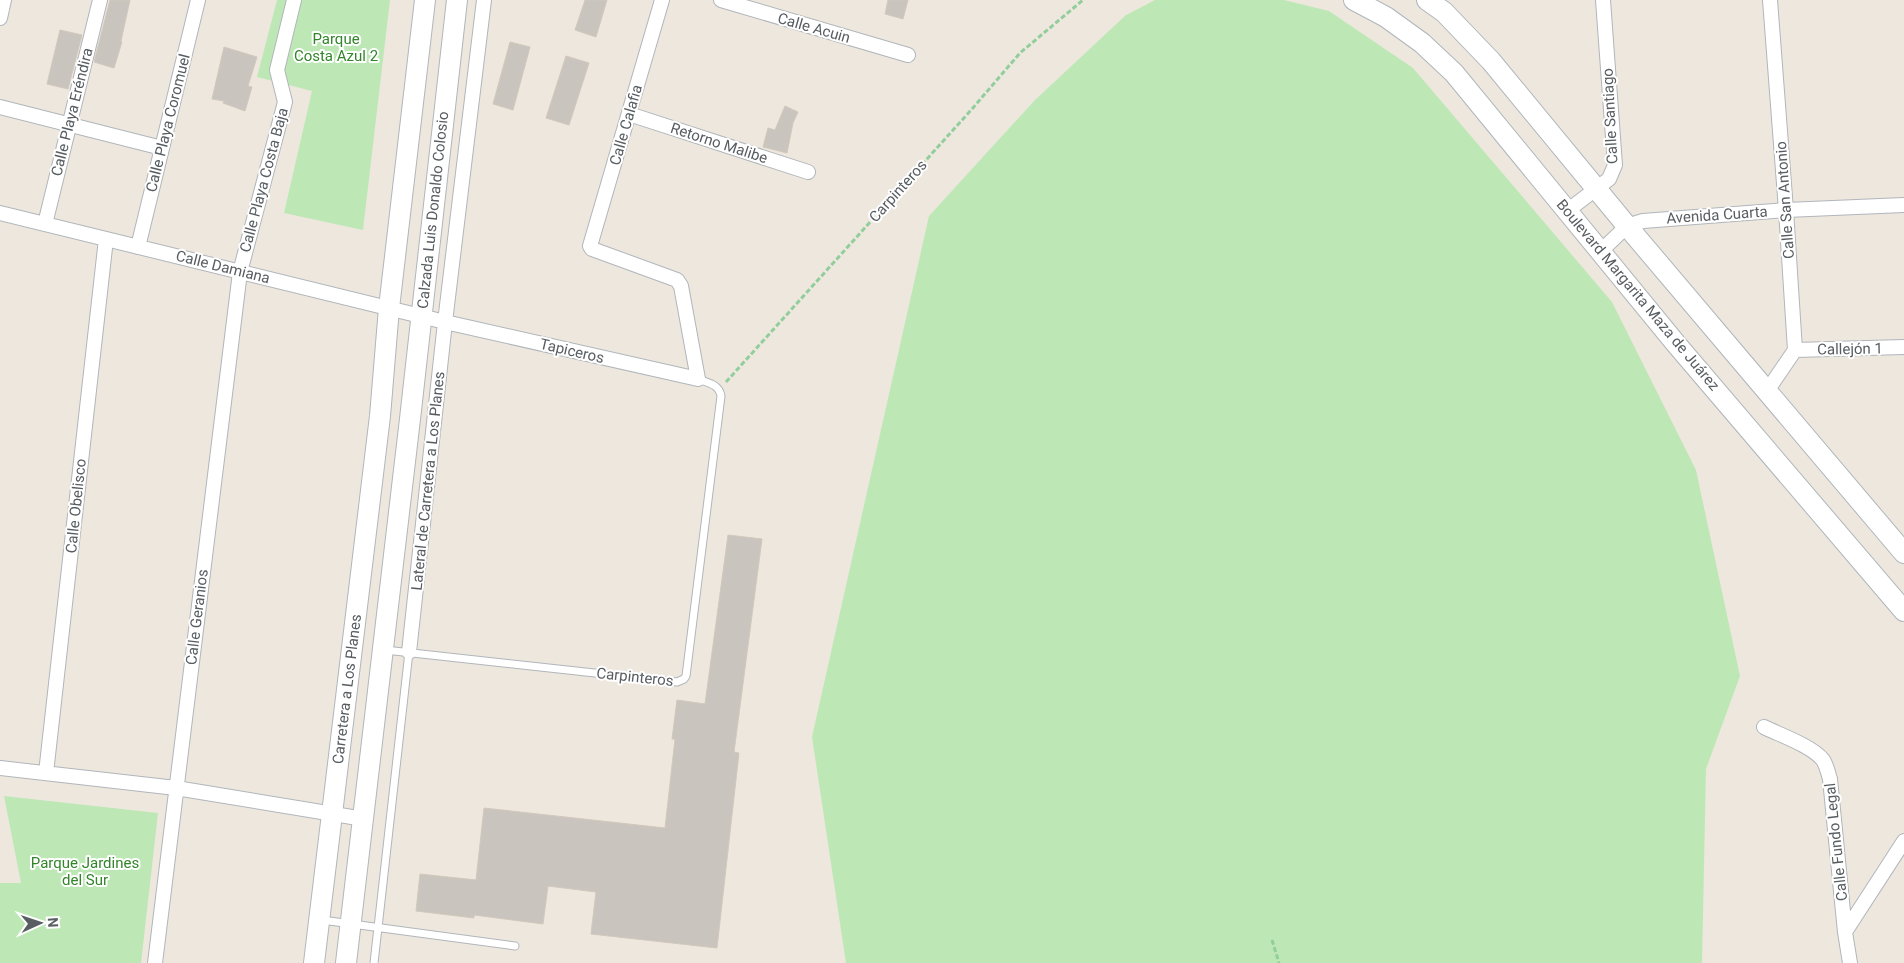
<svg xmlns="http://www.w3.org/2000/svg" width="1904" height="963" viewBox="0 0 1904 963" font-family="Roboto,sans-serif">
<rect width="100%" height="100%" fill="#ede7de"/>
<path fill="#bde8b6" d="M277,0H390L363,230L284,213L312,91L257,77Z
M1155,0H1284L1329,11L1413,68L1612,302L1696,470L1740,676L1706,769L1702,963H846L812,737L929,216L1035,100L1126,15Z
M4,796L158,813L141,963H0V883H21Z"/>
<path fill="#c9c4bd" stroke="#d2c8bc" d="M110,0H130L121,41L122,42L114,68L94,62Z
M585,0H607L596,37L575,30Z
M888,0H908L903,19L885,14Z
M60,30L82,35L68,89L47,84Z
M510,42L530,47L513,110L493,104Z
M224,47L257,57L248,86L252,87L245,111L223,103L224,101L212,99Z
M566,56L589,63L569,125L546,118Z
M785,106L798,112L793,123L787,153L763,147L768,128L775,130Z
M728,535L762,539L734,752L739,753L717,948L591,934L596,892L548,886L543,924L474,915V918L416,911L420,874L476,880L484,808L665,828L675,739H672L677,700L705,704Z"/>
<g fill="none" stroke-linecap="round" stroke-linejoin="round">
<defs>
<path id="lane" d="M385,650L677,682L684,679L686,676L721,396C719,384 708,383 698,379
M322,920L515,946
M374,963L409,652"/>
<path id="street" d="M721,0L908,55
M0,18L4,0
M0,107L162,148
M629,114L808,172
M1567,211L1609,179L1615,165L1603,0
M0,213L445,322L698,379L681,286L677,280L592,249L590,246L662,0
M45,224L100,0
M138,247L198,0
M1601,251L1627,226L1643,221L1786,210L1904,205
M1795,350L1904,347
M1767,391L1795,350L1786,210L1770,0
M409,652L445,322L484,0
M1764,727C1780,735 1812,746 1823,760C1827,766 1828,773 1830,779L1845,932L1850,963
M0,768L176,788L364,819
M46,773L106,239
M1845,932L1904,841
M155,963L240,272L285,102L277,70L294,0"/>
<path id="secondary" d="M1354,0L1386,17L1422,43L1454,73L1677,345L1904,611
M1427,0L1444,12L1491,61L1627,226L1904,553
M314,963L380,416L389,308L425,0
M346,963L410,419L457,0"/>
</defs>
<use href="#lane" stroke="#b1b6bb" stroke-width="9"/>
<use href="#street" stroke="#b1b6bb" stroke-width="16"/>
<use href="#secondary" stroke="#b0b6bb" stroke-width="22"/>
<path stroke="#92ce9b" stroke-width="3" stroke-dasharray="5 2.5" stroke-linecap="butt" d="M726,382L972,109L1020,53L1083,0
M1272,940L1279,963"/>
<use href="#lane" stroke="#fff" stroke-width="7"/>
<use href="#street" stroke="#fff" stroke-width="14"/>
<use href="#secondary" stroke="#fff" stroke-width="20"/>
</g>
<g text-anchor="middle" stroke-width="4" stroke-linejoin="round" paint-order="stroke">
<g font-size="15" fill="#575d61" stroke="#fff">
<text transform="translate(814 28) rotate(16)" y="5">Calle Acuin</text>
<text transform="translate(72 112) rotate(-76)" y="5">Calle Playa Eréndira</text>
<text transform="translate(1610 116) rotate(-93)" y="5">Calle Santiago</text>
<text transform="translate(168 123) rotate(-76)" y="5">Calle Playa Coromuel</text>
<text transform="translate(626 125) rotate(-74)" y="5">Calle Calafia</text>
<text transform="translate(719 143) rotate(18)" y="5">Retorno Malibe</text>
<text transform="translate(264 180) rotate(-75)" y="5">Calle Playa Costa Baja</text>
<text transform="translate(898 191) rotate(-48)" y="5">Carpinteros</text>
<text transform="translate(1785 200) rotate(-94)" y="5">Calle San Antonio</text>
<text transform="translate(433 210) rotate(-84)" y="5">Calzada Luis Donaldo Colosio</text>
<text transform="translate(1717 215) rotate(-4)" y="5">Avenida Cuarta</text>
<text transform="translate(223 267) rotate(14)" y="5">Calle Damiana</text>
<text transform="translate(1638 295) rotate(50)" y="5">Boulevard Margarita Maza de Juárez</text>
<text transform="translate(1850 349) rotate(-1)" y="5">Callejón 1</text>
<text transform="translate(572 351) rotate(13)" y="5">Tapiceros</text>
<text transform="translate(428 481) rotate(-84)" y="5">Lateral de Carretera a Los Planes</text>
<text transform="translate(76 506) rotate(-84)" y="5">Calle Obelisco</text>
<text transform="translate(197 617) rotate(-83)" y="5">Calle Geranios</text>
<text transform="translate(635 677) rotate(6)" y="5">Carpinteros</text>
<text transform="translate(347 689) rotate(-83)" y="5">Carretera a Los Planes</text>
<text transform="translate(1836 842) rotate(-96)" y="5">Calle Fundo Legal</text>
</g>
<g font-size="15" fill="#33852b" stroke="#fff">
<text x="336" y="44">Parque<tspan x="336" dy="17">Costa Azul 2</tspan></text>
<text x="85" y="868">Parque Jardines<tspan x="85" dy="17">del Sur</tspan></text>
</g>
</g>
<g transform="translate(40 923) rotate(87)" stroke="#ffffff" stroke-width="4" paint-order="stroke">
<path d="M0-4L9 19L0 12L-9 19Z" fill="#575d61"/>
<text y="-8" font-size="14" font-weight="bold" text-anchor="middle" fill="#575d61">N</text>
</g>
</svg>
